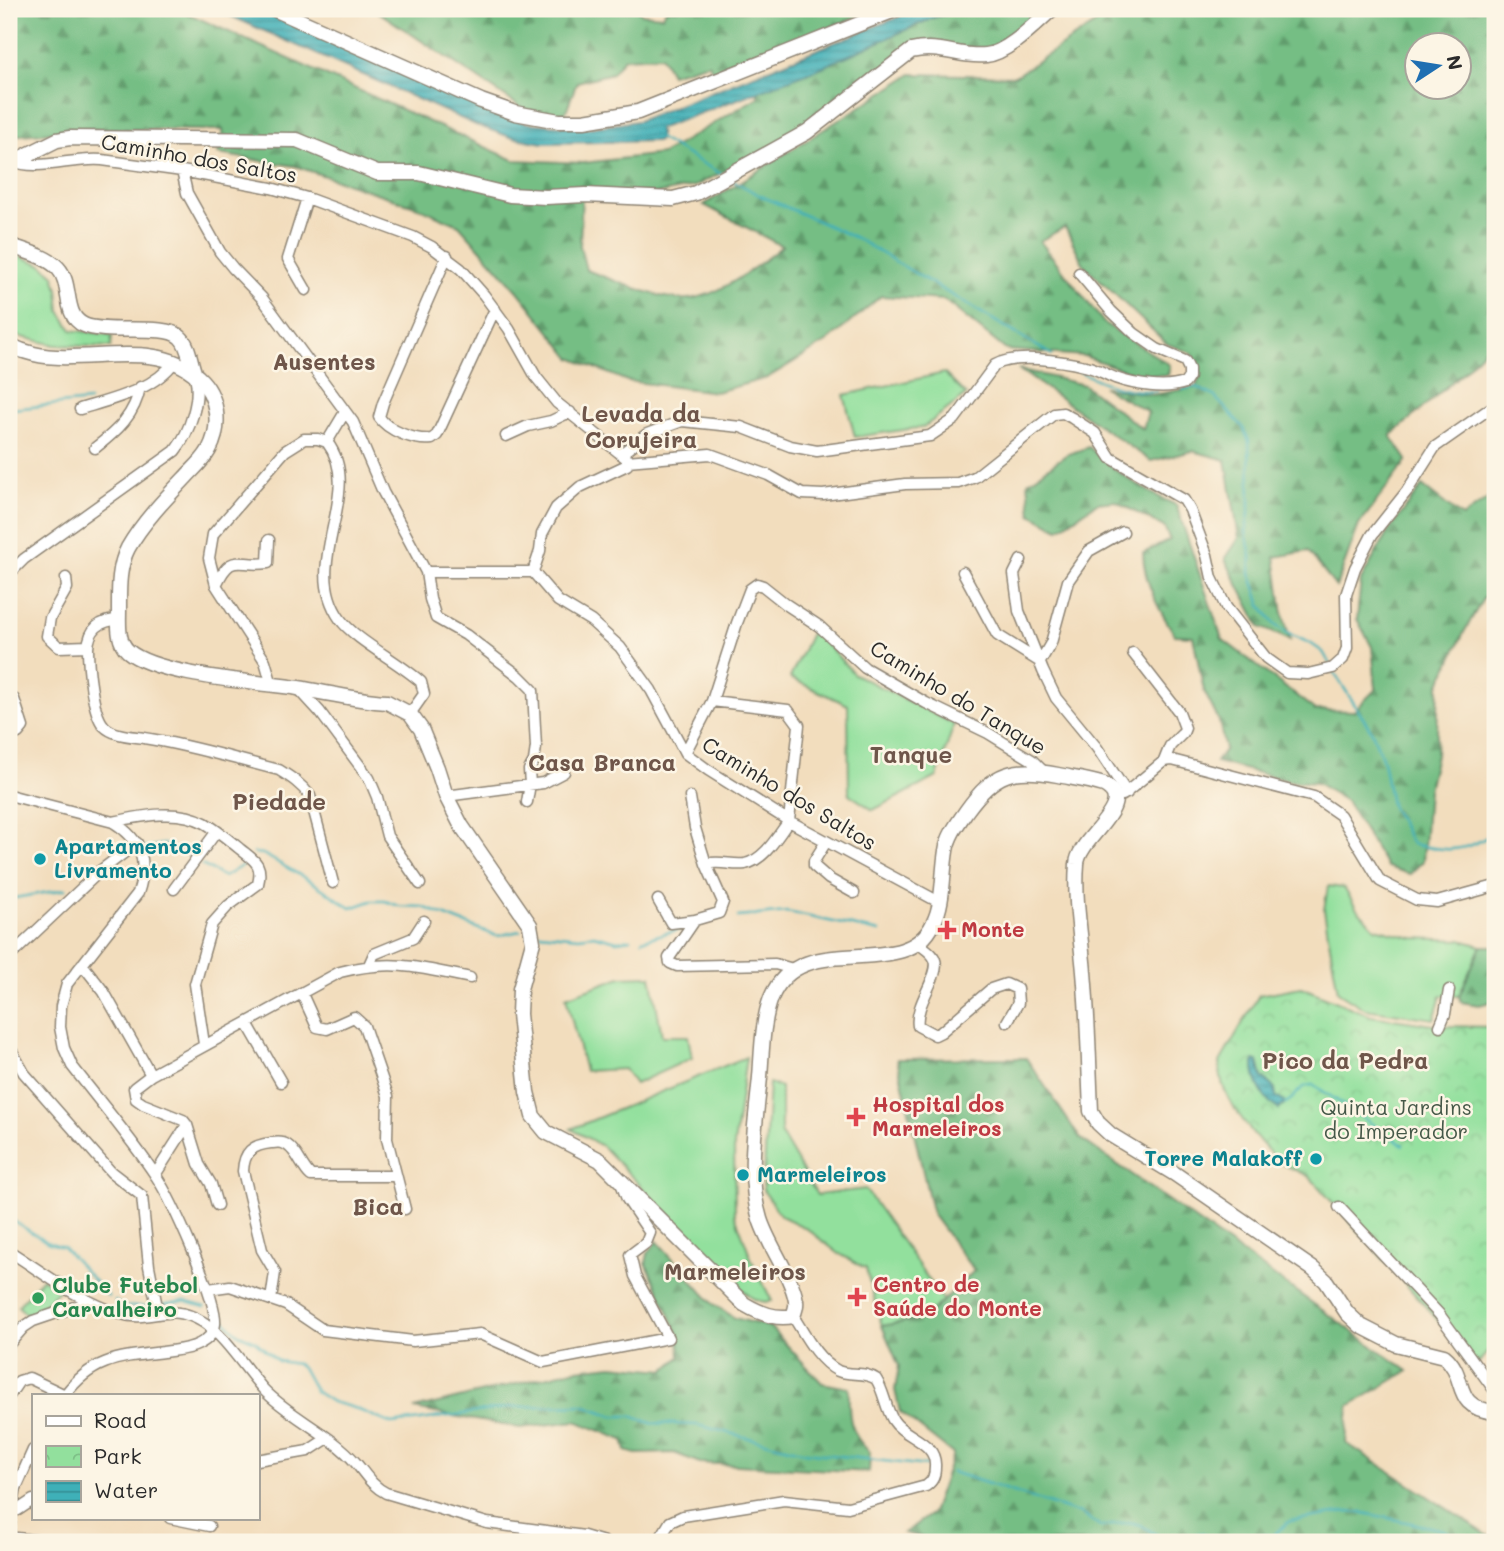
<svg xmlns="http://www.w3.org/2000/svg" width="1504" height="1551" viewBox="0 0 1504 1551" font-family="Mali,sans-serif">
<defs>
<pattern id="forest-firs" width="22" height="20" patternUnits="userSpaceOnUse" patternTransform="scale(1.75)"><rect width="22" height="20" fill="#75be84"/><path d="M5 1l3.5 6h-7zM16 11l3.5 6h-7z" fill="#609b6c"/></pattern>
<pattern id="park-crowns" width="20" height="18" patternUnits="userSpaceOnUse" patternTransform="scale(1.75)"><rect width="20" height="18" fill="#92e09d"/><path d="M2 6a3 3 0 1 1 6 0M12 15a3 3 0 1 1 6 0" fill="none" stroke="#7ec087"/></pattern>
<pattern id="water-rules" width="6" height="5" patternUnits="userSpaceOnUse" patternTransform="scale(1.75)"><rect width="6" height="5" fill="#3fb0b8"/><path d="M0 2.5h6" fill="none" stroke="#358f96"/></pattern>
</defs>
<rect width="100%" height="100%" fill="#fcf5e5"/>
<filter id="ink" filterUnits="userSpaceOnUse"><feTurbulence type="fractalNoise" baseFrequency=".0143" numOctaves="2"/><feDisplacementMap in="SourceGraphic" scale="14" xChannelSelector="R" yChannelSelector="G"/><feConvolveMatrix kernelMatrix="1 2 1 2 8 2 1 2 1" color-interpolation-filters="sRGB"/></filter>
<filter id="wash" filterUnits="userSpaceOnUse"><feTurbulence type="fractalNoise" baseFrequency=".00686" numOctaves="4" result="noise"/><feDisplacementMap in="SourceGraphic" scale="28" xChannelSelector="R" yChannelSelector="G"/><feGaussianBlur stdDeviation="1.57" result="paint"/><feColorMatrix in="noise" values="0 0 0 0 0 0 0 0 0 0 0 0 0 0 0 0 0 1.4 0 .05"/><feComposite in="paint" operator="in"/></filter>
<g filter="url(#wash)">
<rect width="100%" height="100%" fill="#f2ddbd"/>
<path fill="#92e09d" stroke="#5e8664" stroke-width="2" d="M9,252L43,265L54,275L58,289L60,311L72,330L112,335L111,347L55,345L9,334Z
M944,373L966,395L924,427L855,437L844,395Z
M813,629L854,674L954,724L937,777L873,810L849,794L848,705L790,678Z
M1328,886L1344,888L1357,909L1375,928L1413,938L1461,940L1481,946L1459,996H1441L1434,1019L1365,1009L1338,992L1324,910Z
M651,976L662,1036H688L692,1058L635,1084L624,1069L585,1071L566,997L621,977Z
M746,1057L734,1145L735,1215L753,1263L772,1301C754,1305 745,1292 732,1280L602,1146L571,1129Z
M769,1083L781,1087V1134L817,1195L865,1189L943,1300L925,1318L882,1326L866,1269L838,1253L806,1228L781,1216L763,1190Z
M42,1278L59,1290L30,1318L18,1306Z"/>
<path fill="url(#forest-firs)" stroke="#507458" stroke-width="2" fill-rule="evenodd" d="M9,9H178L514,160L583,163L662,154L758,97L757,90L818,68L935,17L963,9H1043L991,52L928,43L798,134L695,186L656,194L582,192L580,246L586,270C612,279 663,302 689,299C720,296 759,265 782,246L704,205L912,74L1015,76L1118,9H1495V337L1465,370L1391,436L1407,460L1359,525L1336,587L1308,551L1275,557L1283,614L1290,640L1260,627L1225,559L1239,538L1226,460L1193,451L1151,461L1018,369L1084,385L1143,429L1148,412L1103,387L1153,395L1196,387L1200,375L1192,353L1167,344L1084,265L1065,227L1040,241L1104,323L1170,365L1168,375H1139L1084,356L1006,350L944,300L881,296L828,341L767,378L716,392L627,381L571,358L517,290L459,225L415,206L295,166L218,154L223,130L89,129L9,136ZM1416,46H1458V88H1416Z
M374,9H638L642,14L663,16L666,9H876L714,75L709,63L671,74L661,56L624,58L612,73L577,82L565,114L525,110Z
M1089,447C1114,471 1144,491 1176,505L1222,639L1315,710L1354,711L1376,689L1372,647L1357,619L1361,580L1388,532L1422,486L1462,517L1495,494V589L1484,597L1463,634L1439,686L1436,755L1428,790L1423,861L1410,874L1387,867L1346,801L1317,783L1290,781L1216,762L1225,749L1219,721L1204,691L1193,636L1175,635C1159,610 1144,583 1143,553L1170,540L1164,527L1115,501L1097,503L1059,529L1031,514L1028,482L1066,455Z
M1481,946H1495V1001L1479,1005L1461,1002L1459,996Z
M1026,1058L1080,1138L1408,1371L1349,1406L1346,1443L1495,1540V1542H944L904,1533L932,1513L953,1454L900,1412L895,1390L899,1366L882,1326L925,1318L974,1271L933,1215L897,1059Z
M657,1241L712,1303L735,1318L770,1327L822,1383L849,1388C848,1414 849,1435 870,1452L869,1472L700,1463L674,1453L636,1454L626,1451L623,1440L576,1421L520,1428L414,1409L577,1369L612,1365L665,1370L680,1357L679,1335L646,1263L648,1253Z"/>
<path fill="url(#park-crowns)" stroke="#5e8664" stroke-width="2" d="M1301,987L1371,1016L1440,1026L1495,1027V1343L1476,1366L1461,1346L1309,1176C1301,1172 1292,1169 1284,1165C1273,1158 1265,1147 1257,1138C1239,1115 1218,1093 1220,1062L1259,995Z"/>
<path fill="url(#water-rules)" stroke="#356e72" stroke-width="2" d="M215,9H256L506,117L527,123L588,128L638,121L919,9H963L935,17L820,68L658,129L660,134L658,141L543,143L511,137L476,125Z
M1254,1060L1258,1061L1262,1077L1275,1089L1276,1096L1285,1103L1279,1110C1262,1098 1253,1081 1254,1060Z"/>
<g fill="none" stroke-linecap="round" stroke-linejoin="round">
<path stroke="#3fb0b8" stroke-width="2.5" d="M657,137L721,174
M730,179L761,196L856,238L1052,355
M1073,368C1099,382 1125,393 1156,391
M1183,389L1196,387L1214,396L1243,427L1249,441L1250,506L1246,532L1251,556L1250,573L1261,605L1275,625L1289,634L1310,643L1323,652L1331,666
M12,409L89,401
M1334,672L1372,732L1383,760L1391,805L1412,844C1445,852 1468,853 1495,831
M144,848L163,844L190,856
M254,853L263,854L312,882L351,908L371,901H385L399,906L423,907L497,936L520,931
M202,865L224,877L243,865
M9,899L66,889
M738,917L787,912L880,932
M540,933L579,937L594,935L617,941L630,939
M642,940L684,928
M1285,1103C1297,1099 1298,1084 1314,1085L1403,1145
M9,1218L47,1242L63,1247L109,1297
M115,1301L124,1307L154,1306
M161,1305L184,1301L205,1307
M221,1318L239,1334L255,1341L278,1361L297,1364L303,1369L315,1391L332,1402L354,1408L392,1424L513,1407L583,1405L614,1416H632L651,1423L697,1425L805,1452L927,1466
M952,1472L1081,1514L1102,1527L1129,1522L1141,1525L1168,1542
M1173,1542L1202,1533L1214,1542
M1249,1542L1261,1535L1272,1536L1290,1521L1347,1512L1364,1513L1444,1530L1465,1542"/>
</g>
</g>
<g filter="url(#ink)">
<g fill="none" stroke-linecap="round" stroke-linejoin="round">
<defs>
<path id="minor" d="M14,161C35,172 76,157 102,160L182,171L271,188L307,198L413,237L432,247L461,269L484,295L509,329L536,377L557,403L626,458
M182,171L187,193L220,252L233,268L262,298L353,422L383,492L426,572L430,599L436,618L466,635L519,676L533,690L536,747L534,761L529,770L530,784L527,802
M447,256L383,403L379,417C388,431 415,441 432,439L437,435L495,309
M306,290L288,259L307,198
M80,409C113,399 154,390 175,361
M506,436L528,426L551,421L570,412
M327,442C366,493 299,562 340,619C355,640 399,662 421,682L424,694L410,714
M327,442L345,412
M95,448C117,431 135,415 140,387
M621,454L647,434L682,421L741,427L790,446L817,451L930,436L955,419L995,365C1015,353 1063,361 1085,366C1096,368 1105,374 1115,378C1135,385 1165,390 1185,383L1189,377V369L1185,361L1157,349L1134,333L1111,311L1079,273
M627,461L710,454L768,475L802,494L823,495L905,484L958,483L975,477L1054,414L1063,413L1072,418L1095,433L1111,458L1184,500L1190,510L1207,555L1212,578L1226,607L1266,658L1287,673L1308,674L1333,668L1343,659L1347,648L1346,595L1355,568L1372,535L1407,491L1435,447L1495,405
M627,461V465L580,487L556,508L542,534L540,551L533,572L558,601L591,621L620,647L651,690L685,753L708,770L789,821L939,902
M1021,560L1014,574L1019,611L1043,671L1056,698L1097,748L1127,793
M426,572H533
M963,572L997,635L1037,660
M9,574L24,559L175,451C190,432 201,399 195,376
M66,578L67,588L50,618L47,636L59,647L88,646
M216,585C232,551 237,567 268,563L269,540
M119,620C100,620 89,629 88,648C88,666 92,713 104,726C114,736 131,736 144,738C190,745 235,759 279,770C292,778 301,784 310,796L333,883
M1040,662L1051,643L1068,581L1089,551L1123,532
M272,685L265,661L216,585L209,558L213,534L285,451L304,439H318L327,442
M298,688L320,712L369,778L377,797L387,836L420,884
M712,701L788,710L799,725L789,821
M9,737L18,733L23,727L14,699
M685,753L712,701L737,623L750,589L757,584L763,586L787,605L819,626L865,668L926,703L988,733L1032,760L1044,772
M1164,761L1172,760L1314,797L1340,815L1380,881L1417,900L1437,902L1495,886
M9,795L113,822C141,839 149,861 138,893L67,984L61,1006L60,1027L64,1048L72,1066C100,1102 131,1138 156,1176C171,1199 218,1300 215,1324C214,1333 207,1340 199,1344C188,1350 175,1350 163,1352C121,1357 92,1358 65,1395
M1123,795L1164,761L1170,746L1183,733L1185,728L1179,712L1133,653
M446,796L543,783L564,772
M690,797L695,828L706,864
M113,822C141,816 178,808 205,823C217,830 229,840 240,849C255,861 263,864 258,884L228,906L212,924L195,984L204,1044
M826,842L814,861V866L829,879L854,893
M174,889L217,831
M658,900L671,923L695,920L719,913L723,902L706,864C720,860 732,866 745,864C765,860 778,835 789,821
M695,920L669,958L670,963L677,966L775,964L793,969
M919,944C924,948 933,953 935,960C941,975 914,1004 918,1026L935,1035L941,1032L991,989L1006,984L1017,989L1018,1003L1007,1022
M9,957L100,871L137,843
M82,964L104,992L151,1075
M369,965L374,954L413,938L424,921
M302,994L317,1027L327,1029L354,1017L364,1026L388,1096L387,1139L405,1209
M247,1023L281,1082
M1440,1026L1445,1014L1449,990
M9,1046L24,1073L111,1172L142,1196L149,1266L158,1312
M187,1125L199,1164L211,1184L217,1205
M155,1175L187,1125L183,1120L143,1104L136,1099L134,1088L151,1075L340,972C391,959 419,967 470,978
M1339,1207L1439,1314L1495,1391
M9,1251C44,1273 80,1302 121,1314C152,1323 169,1301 203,1322C224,1335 247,1371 264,1390C291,1418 330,1433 356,1463C366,1475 372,1486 386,1493L487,1523L584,1536L604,1542
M208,1289L230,1286L286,1305L323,1330L413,1341L480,1334L543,1362L668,1338L635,1276L630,1255L646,1243L650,1233L627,1199L621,1183
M271,1300L275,1272L262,1250L243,1171C244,1152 252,1145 271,1143C277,1143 281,1141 287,1145C298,1152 301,1167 311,1176H395
M9,1344L24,1327L33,1321L89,1302
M9,1396L19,1381L29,1378L65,1395
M257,1460L308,1451L328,1438
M12,1509L18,1510L33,1500
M170,1518L209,1526
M9,1529L16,1488L33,1450
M9,1537L50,1542
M658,1542L670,1522L683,1516L784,1500L848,1507L926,1486C933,1481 935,1476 935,1467C937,1441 904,1438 893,1420C885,1407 884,1391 876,1379C865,1371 850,1376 838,1371C817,1360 805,1335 793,1316"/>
<path id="major" d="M274,9L481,101L515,113L559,121H584L638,112L897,9
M9,164L57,140L70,138L297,140L377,173H419L510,195L546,197L585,195L673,199L696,193L807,132L911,51C941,44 959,58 986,55C1008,53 1036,23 1052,9
M9,245C24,251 46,256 58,268C73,284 62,315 84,325C107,335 165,323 180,337C189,345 190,361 194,372
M9,345C17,349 25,352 34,354C85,366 156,337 198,377C218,395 222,426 209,450C203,461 193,469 185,478C165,499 142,523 128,548C118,567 119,590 119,611C119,624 117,641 128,651C157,676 258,682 298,688C328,693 357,700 387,702L410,714L421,729L437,768L446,796L461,825L530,925L533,942L520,989L519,1014L527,1092L533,1116L546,1132L600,1160L744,1304C759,1313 776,1320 793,1316C795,1311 797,1306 796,1301C792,1276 768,1245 760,1219C746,1174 756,1122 760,1077C762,1052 762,1022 771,998C801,925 904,985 933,924C944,903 942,875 946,851C948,836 958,823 967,810C995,771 1013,767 1058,775C1073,778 1089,780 1104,785C1139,804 1078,838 1077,864C1074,899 1081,936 1084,972C1088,1018 1089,1065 1091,1111L1098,1123L1111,1135L1175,1174L1313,1269L1326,1281L1347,1313L1361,1326L1396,1344L1444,1356C1469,1376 1450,1408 1495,1412"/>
</defs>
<use href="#minor" stroke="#8e8474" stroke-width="13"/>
<use href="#major" stroke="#8e8474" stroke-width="17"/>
<use href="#minor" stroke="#fff" stroke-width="10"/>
<use href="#major" stroke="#fff" stroke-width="14"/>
</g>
</g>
<g fill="#0f9aa8" stroke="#fcf5e5" stroke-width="2.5">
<circle cx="40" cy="859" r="7"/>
<circle cx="1316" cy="1159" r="7"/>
<circle cx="743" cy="1175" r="7"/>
</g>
<g fill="#e0444e" stroke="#fcf5e5" stroke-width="2.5">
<path d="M943.5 919.5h7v7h7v7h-7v7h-7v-7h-7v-7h7z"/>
<path d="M852.5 1106.5h7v7h7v7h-7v7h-7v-7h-7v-7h7z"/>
<path d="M853.5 1286.5h7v7h7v7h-7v7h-7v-7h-7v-7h7z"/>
</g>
<circle fill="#2e9e5b" stroke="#fcf5e5" stroke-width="2.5" cx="38" cy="1298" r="7"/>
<g text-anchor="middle" stroke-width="5" stroke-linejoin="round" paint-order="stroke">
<g font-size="21" fill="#2b2b2b" stroke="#fcf5e5">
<text transform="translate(199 159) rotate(10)" y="7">Caminho dos Saltos</text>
<text transform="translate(958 698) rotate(31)" y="7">Caminho do Tanque</text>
<text transform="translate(789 794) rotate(31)" y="7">Caminho dos Saltos</text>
</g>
<g font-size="21" font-weight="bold" fill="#0d838f" stroke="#fcf5e5" text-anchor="start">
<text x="54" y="854">Apartamentos<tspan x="54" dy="24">Livramento</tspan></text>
<text x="1302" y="1166" text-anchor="end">Torre Malakoff</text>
<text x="757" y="1182">Marmeleiros</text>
</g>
<g font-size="21" font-weight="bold" fill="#be3a42" stroke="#fcf5e5" text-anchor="start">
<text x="961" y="937">Monte</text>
<text x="872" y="1112">Hospital dos<tspan x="872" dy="24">Marmeleiros</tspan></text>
<text x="873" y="1292">Centro de<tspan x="873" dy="24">Saúde do Monte</tspan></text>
</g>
<g font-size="21" fill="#455848" stroke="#fcf5e5">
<text x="1396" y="1115">Quinta Jardins<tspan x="1396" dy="24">do Imperador</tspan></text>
</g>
<g font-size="21" font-weight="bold" fill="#27864d" stroke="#fcf5e5" text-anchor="start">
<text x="52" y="1293">Clube Futebol<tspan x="52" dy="24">Carvalheiro</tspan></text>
</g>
<g font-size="23" font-weight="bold" fill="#6f564a" stroke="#fcf5e5">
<text x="324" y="370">Ausentes</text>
<text x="641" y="422">Levada da<tspan x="641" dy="26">Corujeira</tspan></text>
<text x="911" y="763">Tanque</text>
<text x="602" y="771">Casa Branca</text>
<text x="279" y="810">Piedade</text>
<text x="1345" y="1069">Pico da Pedra</text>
<text x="378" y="1215">Bica</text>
<text x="735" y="1280">Marmeleiros</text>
</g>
</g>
<rect width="1504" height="1551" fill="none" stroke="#fcf5e5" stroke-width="35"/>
<rect x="32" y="1394" width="228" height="126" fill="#fcf5e5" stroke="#a8a49b" stroke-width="2"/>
<rect x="46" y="1416" width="35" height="10" fill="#ffffff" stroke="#a8a49b" stroke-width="2"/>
<text x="94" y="1428" font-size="21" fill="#2b2b2b">Road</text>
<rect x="46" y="1446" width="35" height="21" fill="url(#park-crowns)" stroke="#a8a49b" stroke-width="2"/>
<text x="94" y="1464" font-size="21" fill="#2b2b2b">Park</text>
<rect x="46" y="1481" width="35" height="21" fill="url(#water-rules)" stroke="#a8a49b" stroke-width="2"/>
<text x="94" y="1498" font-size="21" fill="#2b2b2b">Water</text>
<g transform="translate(1438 66) rotate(78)"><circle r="33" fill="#fcf5e5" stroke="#a8a49b" stroke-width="2"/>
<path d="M0-5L12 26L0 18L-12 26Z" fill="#1f6fb2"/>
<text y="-10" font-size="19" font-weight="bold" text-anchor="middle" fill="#2b2b2b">N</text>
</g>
</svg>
